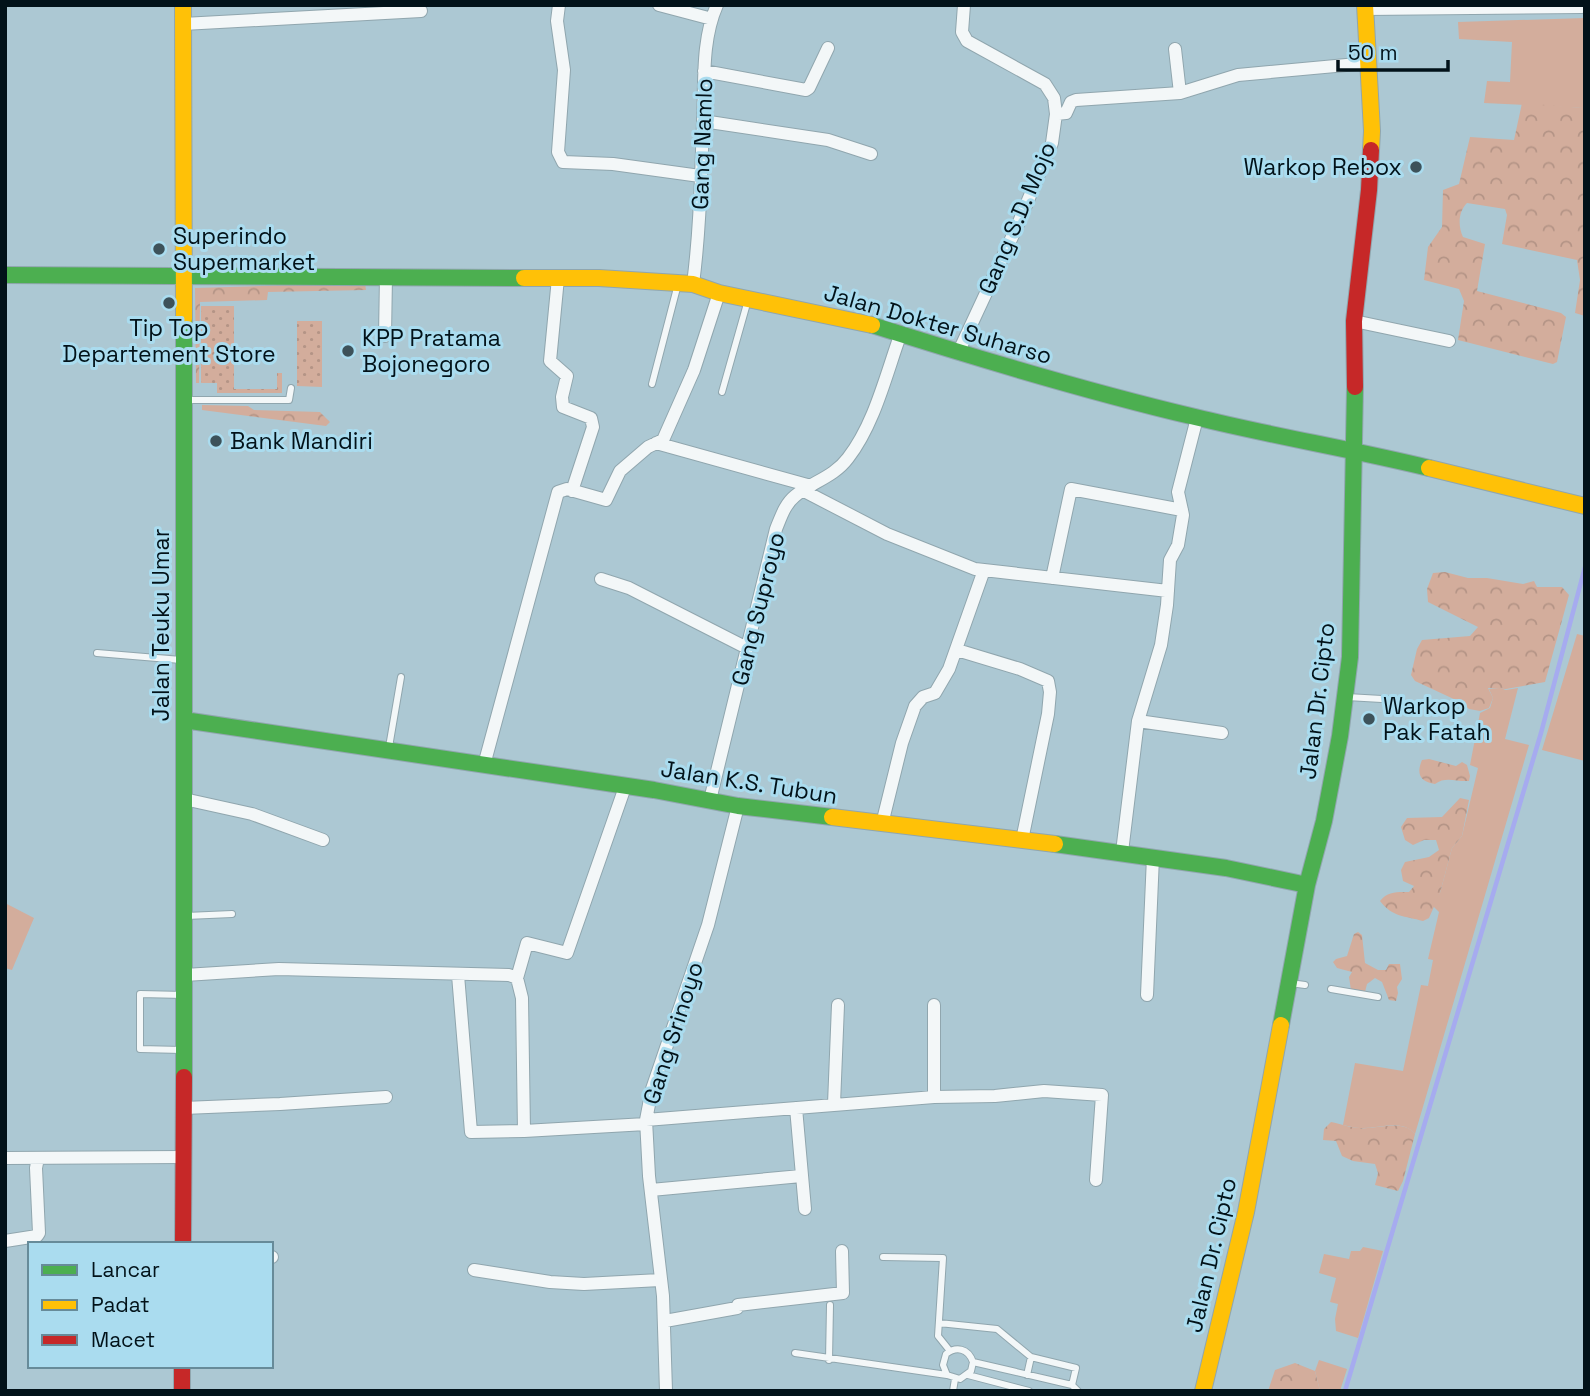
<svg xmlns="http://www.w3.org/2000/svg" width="1590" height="1396" viewBox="0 0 1590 1396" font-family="'Space Grotesk',sans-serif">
<defs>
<pattern id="forest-crowns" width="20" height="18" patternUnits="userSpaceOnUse" patternTransform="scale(1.75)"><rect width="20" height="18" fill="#d3ad9c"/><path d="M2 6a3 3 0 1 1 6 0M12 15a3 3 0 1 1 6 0" fill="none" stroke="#b49486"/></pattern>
<pattern id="garden-dots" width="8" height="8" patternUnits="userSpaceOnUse" patternTransform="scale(1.75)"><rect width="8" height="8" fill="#d3ad9c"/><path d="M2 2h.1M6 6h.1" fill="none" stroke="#b49486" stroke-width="1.8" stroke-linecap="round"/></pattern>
</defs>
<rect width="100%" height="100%" fill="#acc8d3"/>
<path fill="#d3ad9c" d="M1585,18L1583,108L1484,103L1487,81L1510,82L1512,42L1459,39L1458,22Z
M1577,634L1585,636V761L1542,750Z
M1500,688L1506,690L1518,688L1505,739L1529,745L1415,1134C1402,1118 1378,1129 1360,1128C1355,1128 1349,1126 1343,1125L1355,1063L1403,1071L1421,985L1428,986L1433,960L1428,959L1439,912L1432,905L1440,893L1452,848L1462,836L1478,768L1470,765L1480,713L1490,708L1493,698L1489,689Z
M5,903L34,918L12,970L5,968Z
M1363,1247L1383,1251L1358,1338L1336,1331L1335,1319L1338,1304L1330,1302L1336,1278L1319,1273L1324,1254L1349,1259L1351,1251H1360Z
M1319,1360L1347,1369L1340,1391H1320L1315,1371Z"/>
<path fill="url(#forest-crowns)" d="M1585,86V316L1575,313L1580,280L1577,260L1502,244L1507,215L1505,209L1467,203C1458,212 1458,226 1463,237L1485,244L1477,291L1561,313L1566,317L1557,362L1553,364L1458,340L1464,301L1459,289L1424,280L1428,247L1442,227L1443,190L1459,184L1470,137L1514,140L1522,103L1583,108Z
M365,283L366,290L268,292L267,300L200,302L199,383H196L195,288Z
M202,405L248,406L254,410L320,412L330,422L326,426L202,410Z
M1445,572L1468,578H1487L1523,584L1534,581L1537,587H1562L1569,595L1545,682L1506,689L1488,688L1493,698L1489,708L1480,711L1469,709L1458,701L1415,681L1411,675L1417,649L1422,640L1470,636L1478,627L1428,602L1427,589L1433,573Z
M1429,759L1456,766L1462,762L1467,765L1470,776L1469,781C1456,782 1446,776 1435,784C1420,782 1416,774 1422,760Z
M1460,798L1469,800L1462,836L1452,848L1440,893L1429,918L1423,921C1405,916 1392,917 1380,901C1388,891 1397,892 1409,892L1414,886L1403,881L1401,870L1405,862L1429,857L1439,850L1436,840H1424L1413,845L1405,840L1401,827L1407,818L1442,817Z
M1358,932L1362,935L1365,963L1378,970H1386L1389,964H1400L1402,979L1397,987L1398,993L1396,1001L1389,1000L1382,982L1375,978L1367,984L1365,992L1351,990L1349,977L1352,972L1337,968L1333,962L1336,959L1347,956L1354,934Z
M1331,1122C1341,1124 1351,1128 1360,1128C1377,1130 1402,1118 1415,1134L1403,1181L1398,1191L1375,1185L1378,1173L1375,1164L1353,1161L1342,1156L1336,1141L1323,1140L1324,1129Z
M1295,1363L1315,1371L1320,1391H1268L1275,1370Z"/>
<path fill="url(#garden-dots)" d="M201,306H234V389H277V373H282V393H217V383H201Z
M297,321H322V387L297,386Z"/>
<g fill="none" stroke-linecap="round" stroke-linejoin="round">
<path stroke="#a6abef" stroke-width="4.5" d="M1345,1391L1541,733L1585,567"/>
<defs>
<path id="lane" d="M652,384L678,284
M722,392L748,300
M188,400H289L291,388
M97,653L181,660
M1347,697L1399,700
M389,747L401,677
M186,916L232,914
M1290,983L1305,985
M1331,989L1378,997
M182,1050L140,1049V994L184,995
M883,1257L943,1258L938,1336L950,1351
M939,1323L997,1329L1031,1357L1076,1368L1072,1385
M795,1353L947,1375
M829,1360L830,1305
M973,1362L971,1371L960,1379L947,1375L943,1365L946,1354C956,1346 968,1348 973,1362L1072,1385L1078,1391
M968,1375L1029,1391
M1027,1375L1031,1357
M953,1391L955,1379"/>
<path id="street" d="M559,5L557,21L564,70L558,152L563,162L613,164L700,176
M659,5L712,19
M1365,9L1582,7
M183,24L421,11
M1175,49L1180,93
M704,71L806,90L809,88L828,48
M1056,114L1066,113L1071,102L1076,100L1180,93L1238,75L1368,63
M703,121L828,140L871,154
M558,278L550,361L567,376L562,397L563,407L591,418L593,427L572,491
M693,284C700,230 701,177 703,122C705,84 701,41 717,5
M1354,321L1449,341
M385,336L386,276
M959,351L1019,222L1052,143L1056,114L1054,98L1045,84L967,41L962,32L964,5
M656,443L811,486
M804,491L887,534L975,569L1168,591
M1052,578L1071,489L1182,510
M601,579L629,588L747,648
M957,650L1020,669L1048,681L1050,692L1048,714L1022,840
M1138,721L1222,733
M484,765L558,492L567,489L606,500L620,471L648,447L663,440L694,370L719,293
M184,799L252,814L323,840
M710,800L776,529C781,517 785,504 795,496C812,482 834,477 848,458C875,423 886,374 901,333
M882,824L902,743L915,706L923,697L935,693L949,669L984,570
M1122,852L1138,721L1161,645L1167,605L1170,560L1178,545L1183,515L1178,492L1197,418
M185,975L279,969L509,975L517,978L522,998L524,1131L646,1124
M458,975L471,1132L524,1131
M517,978L527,943L567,953L625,787
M1147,995L1153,857
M934,1097V1005
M834,1104L838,1005
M184,1108L280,1104L386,1097
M796,1108L805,1209
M646,1120L934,1097L995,1096L1044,1091L1102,1095L1096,1180
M5,1158L183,1157
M651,1190L801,1176
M5,1241L37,1236L39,1233L36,1168L38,1158
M271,1257H272
M474,1270L550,1282L584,1284L660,1280
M665,1321L737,1308L738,1305L843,1293L842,1251
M666,1391L663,1296L649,1176L646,1120L652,1089L708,925L738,806"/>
<path id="fast" d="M5,275L524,278
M184,319V1077
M872,325C979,359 1085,391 1195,417C1272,436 1351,449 1429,468
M184,720L654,790L738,806L832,817
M1055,844L1226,868L1307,885
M1281,1025L1307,885L1324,821L1340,736L1350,657L1355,387"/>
<path id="slow" d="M183,5L184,319
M1365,5L1372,131L1371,150
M524,278H599L693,284L719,293L872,325
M1429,468L1585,506
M832,817L1055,844
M1203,1391L1246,1212L1281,1025"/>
<path id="jam" d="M1355,387L1354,321L1369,190L1371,150
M183,1244L184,1077
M182,1366V1391"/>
</defs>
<use href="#lane" stroke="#90a6ae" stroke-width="8"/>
<use href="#street" stroke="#90a6ae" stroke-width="14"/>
<use href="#fast" stroke="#90a6ae" stroke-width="18"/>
<use href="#slow" stroke="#90a6ae" stroke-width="18"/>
<use href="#jam" stroke="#90a6ae" stroke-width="18"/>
<use href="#lane" stroke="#f3f7f8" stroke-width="6"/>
<use href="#street" stroke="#f3f7f8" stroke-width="12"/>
<use href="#fast" stroke="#4caf50" stroke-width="16"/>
<use href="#slow" stroke="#ffc107" stroke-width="16"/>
<use href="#jam" stroke="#c62828" stroke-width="16"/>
</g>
<g fill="#3d525a" stroke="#aadcef" stroke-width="2.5">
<circle cx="1416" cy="167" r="7"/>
<circle cx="159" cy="249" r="7"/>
<circle cx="169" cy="303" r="7"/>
<circle cx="348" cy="351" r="7"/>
<circle cx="216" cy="441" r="7"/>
<circle cx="1369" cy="719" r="7"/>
</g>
<g text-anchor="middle" stroke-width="6" stroke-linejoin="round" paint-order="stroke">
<g font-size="23" fill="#021219" stroke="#aadcef">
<text transform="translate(702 144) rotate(-88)" y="8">Gang Namlo</text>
<text transform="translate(1017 218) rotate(-67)" y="8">Gang S.D. Mojo</text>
<text transform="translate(938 324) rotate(16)" y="8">Jalan Dokter Suharso</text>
<text transform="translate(758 609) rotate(-76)" y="8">Gang Suproyo</text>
<text transform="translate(161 625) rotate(-90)" y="8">Jalan Teuku Umar</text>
<text transform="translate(1317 701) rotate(-83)" y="8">Jalan Dr. Cipto</text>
<text transform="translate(749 782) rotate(9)" y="8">Jalan K.S. Tubun</text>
<text transform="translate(673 1033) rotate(-72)" y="8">Gang Srinoyo</text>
<text transform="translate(1211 1255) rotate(-77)" y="8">Jalan Dr. Cipto</text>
</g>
<g font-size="23" fill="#021219" stroke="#aadcef" text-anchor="start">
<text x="1402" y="175" text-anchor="end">Warkop Rebox</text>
<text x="173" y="244">Superindo<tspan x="173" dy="26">Supermarket</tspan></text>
<text x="169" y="336" text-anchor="middle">Tip Top<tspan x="169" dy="26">Departement Store</tspan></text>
<text x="362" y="346">KPP Pratama<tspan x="362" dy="26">Bojonegoro</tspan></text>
<text x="230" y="449">Bank Mandiri</text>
<text x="1383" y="714">Warkop<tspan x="1383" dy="26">Pak Fatah</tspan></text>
</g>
</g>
<rect width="1590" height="1396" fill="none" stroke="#021219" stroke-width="14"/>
<rect x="28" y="1242" width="245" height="126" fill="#aadcef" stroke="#678b99" stroke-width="2"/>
<rect x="42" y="1265" width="35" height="10" fill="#4caf50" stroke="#678b99" stroke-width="2"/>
<text x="91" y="1277" font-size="21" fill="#021219">Lancar</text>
<rect x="42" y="1300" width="35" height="10" fill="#ffc107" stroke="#678b99" stroke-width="2"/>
<text x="91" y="1312" font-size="21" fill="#021219">Padat</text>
<rect x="42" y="1335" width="35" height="10" fill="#c62828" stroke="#678b99" stroke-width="2"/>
<text x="91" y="1347" font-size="21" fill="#021219">Macet</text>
<path d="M1338 60v10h110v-10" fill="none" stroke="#021219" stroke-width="3.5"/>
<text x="1348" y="60" font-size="21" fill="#021219" stroke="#aadcef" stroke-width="5" paint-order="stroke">50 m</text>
</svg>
